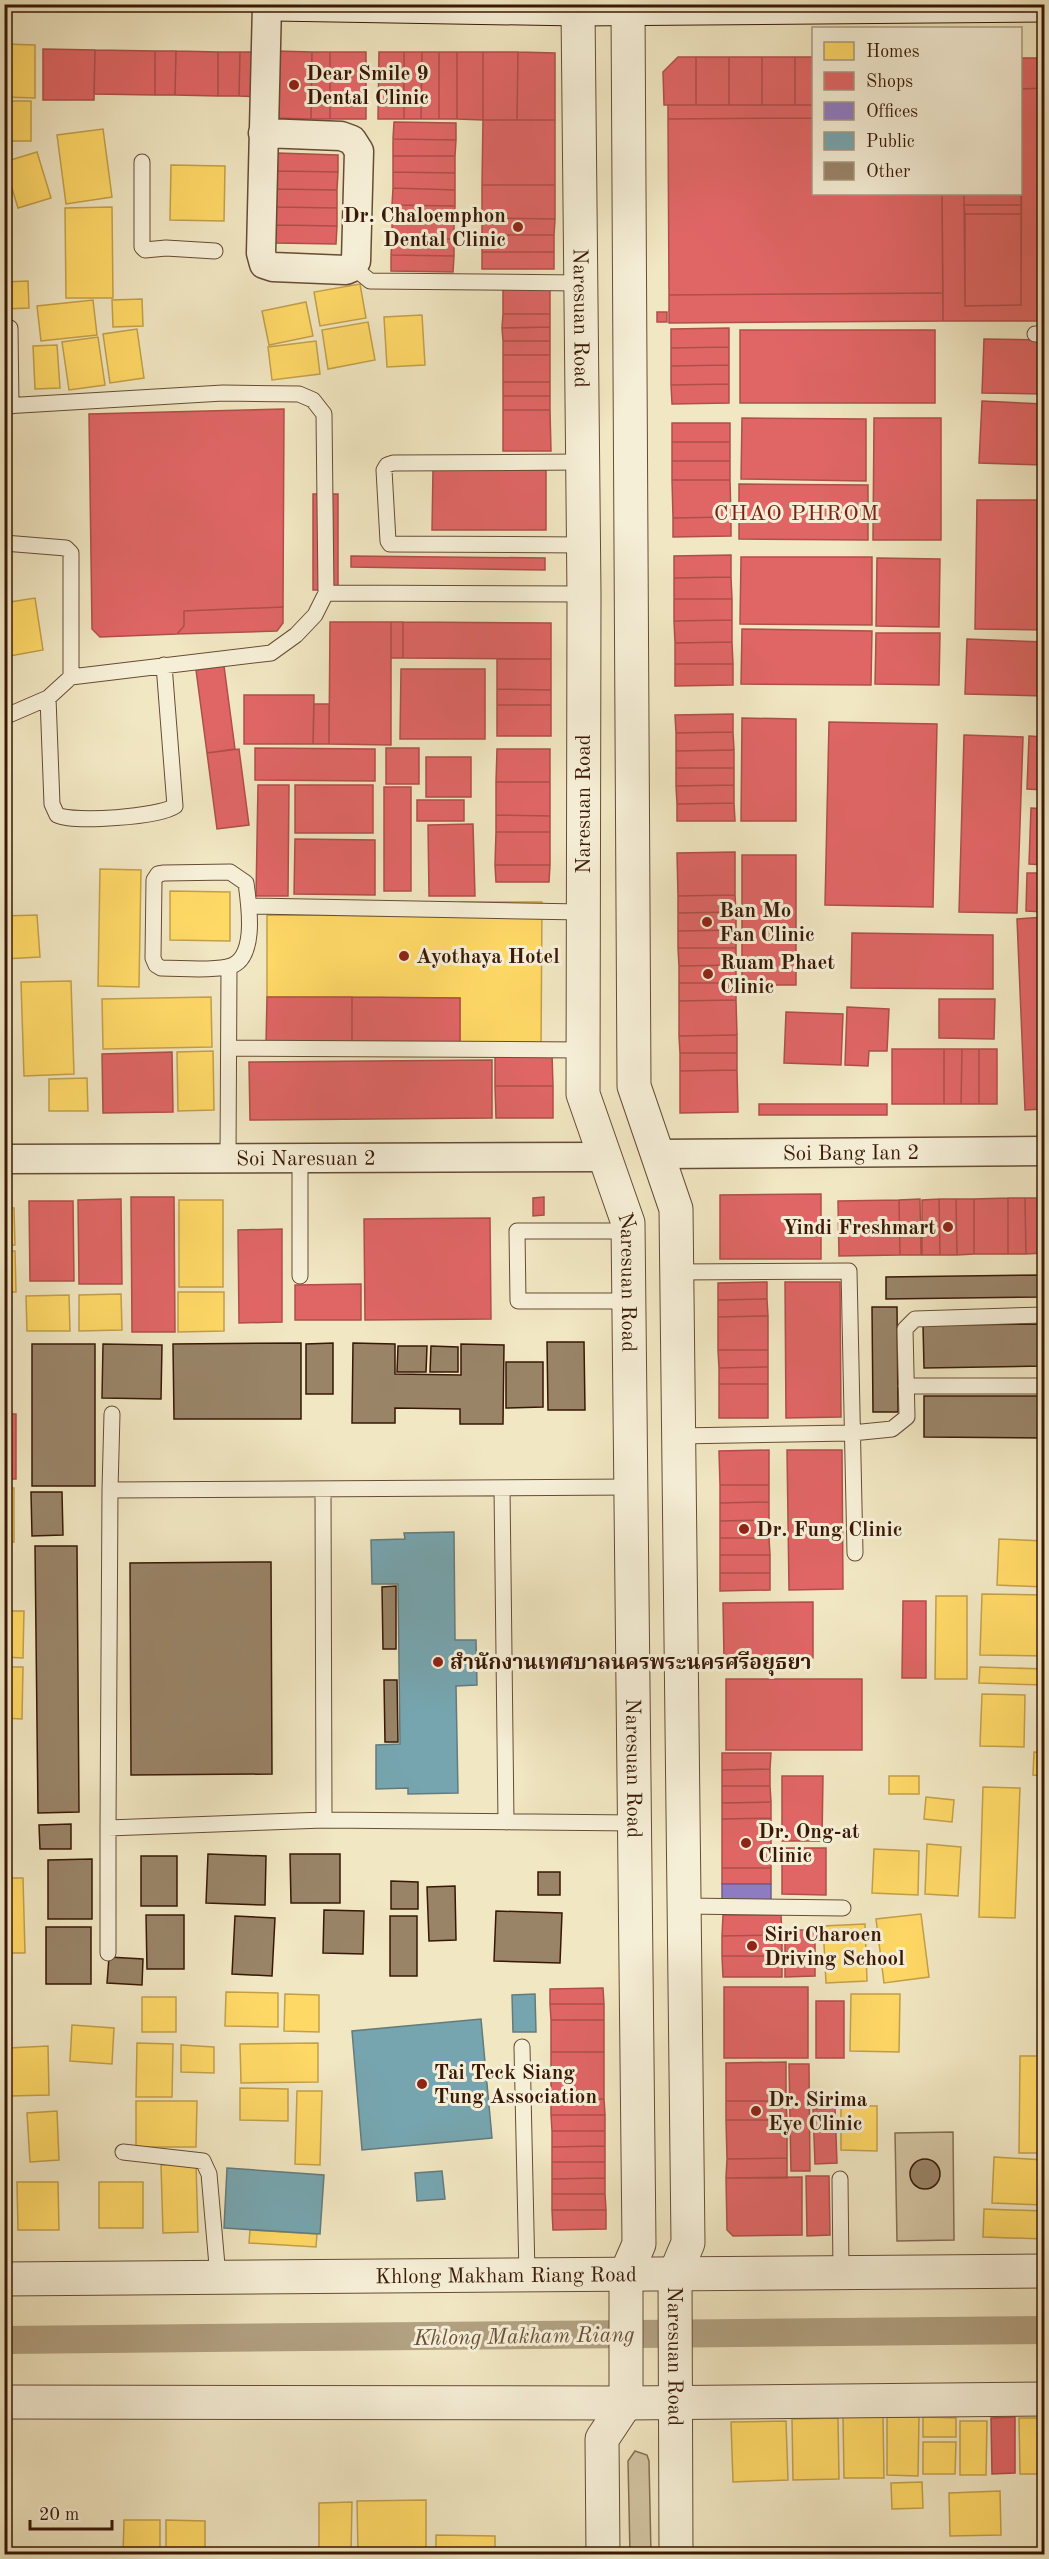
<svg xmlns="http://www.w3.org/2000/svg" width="1049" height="2559" viewBox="0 0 1049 2559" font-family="'Old Standard TT','Noto Serif Thai',serif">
<rect width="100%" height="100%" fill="#f1e7c2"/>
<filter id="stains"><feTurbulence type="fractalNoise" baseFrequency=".00333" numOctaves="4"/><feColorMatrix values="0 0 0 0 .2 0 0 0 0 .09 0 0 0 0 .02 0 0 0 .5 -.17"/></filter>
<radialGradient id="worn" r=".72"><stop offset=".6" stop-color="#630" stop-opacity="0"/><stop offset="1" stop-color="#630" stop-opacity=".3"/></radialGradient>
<path fill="#d2c4a2" stroke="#866e54" stroke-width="1.5" d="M953,2132L954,2240L897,2241L895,2133Z
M635,2451L647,2455L649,2461L651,2554H630L628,2461Z"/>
<path fill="#ffd966" stroke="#c49f49" stroke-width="1.5" d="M4,44L35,45V98L4,97Z
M4,101H31V141H4Z
M103,129L112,197L66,204L57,135Z
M37,152L51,198L18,208L4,162Z
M171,165L225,166L224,221L170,220Z
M112,207L113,298H66L65,208Z
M28,281L29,308L4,309V282Z
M360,284L366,318L320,326L314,292Z
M142,299L143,326L113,327L112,300Z
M93,300L97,335L41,341L37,306Z
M306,302L313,336L269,345L262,311Z
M422,315L425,365L387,367L384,317Z
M368,322L375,360L328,369L322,330Z
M137,329L144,378L110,383L103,334Z
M98,337L105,385L69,390L62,342Z
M316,341L320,374L272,380L268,347Z
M57,345L60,388L35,389L33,346Z
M35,598L43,650L4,657V603Z
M100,869L141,870L139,987L98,986Z
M170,891L230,892V941L170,940Z
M461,902H542L541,1052H460V998L267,997V915L461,916Z
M37,915L40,957L4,959V916Z
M71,981L74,1074L24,1076L21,982Z
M211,997L212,1047L103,1049L102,999Z
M213,1051L214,1110L178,1111L177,1052Z
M87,1078L88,1111H49V1079Z
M179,1200H223V1287H179Z
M4,1208H14L15,1245H4Z
M4,1251H15L16,1292H4Z
M178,1292H224V1331L178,1332Z
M121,1294L122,1330L79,1331V1295Z
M69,1295L70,1331H27L26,1296Z
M4,1304H9V1344H4Z
M4,1488H14V1542H4Z
M999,1539L1044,1541L1043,1587L997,1585Z
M982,1594L1044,1595V1656L980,1655Z
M936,1596H967V1679H935Z
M4,1611H24L23,1658L4,1657Z
M4,1667H23L22,1719L4,1718Z
M980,1667L1044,1669V1685L979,1683Z
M982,1694L1025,1695L1024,1747L980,1746Z
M1034,1752L1044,1753V1776L1033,1775Z
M889,1776H919V1794H889Z
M983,1787L1020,1788L1015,1918L979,1917Z
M926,1797L954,1800L952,1822L924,1819Z
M927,1844L961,1847L958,1896L925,1894Z
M874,1849L919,1851L918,1895L872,1893Z
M4,1878H23L25,1953H4Z
M921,1914L929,1977L884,1983L876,1919Z
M865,1924L867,1981L826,1983L823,1926Z
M226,1992L278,1993V2027L225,2026Z
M285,1994L319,1995V2032L284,2031Z
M851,1994H900L899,2052L850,2051Z
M142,1997H176V2032H142Z
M72,2025L114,2028L112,2064L70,2061Z
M137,2043L173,2044L172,2097H136Z
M318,2043V2082L241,2083L240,2044Z
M181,2045L214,2047V2073L181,2072Z
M48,2046L49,2095L10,2096L9,2048Z
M1020,2056H1044V2153H1019Z
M240,2088L288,2089V2121L240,2120Z
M297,2091H322L320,2165L295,2164Z
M136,2101H197L196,2147H136Z
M841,2106H877V2151L841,2150Z
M57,2111L59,2160L30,2162L27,2113Z
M994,2157L1044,2160V2205L992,2203Z
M196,2164L198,2232L163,2233L161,2165Z
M17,2182H58L59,2230H18Z
M99,2182H143V2228H99Z
M984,2209L1044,2211V2239L983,2237Z
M250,2230L317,2234L316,2247L249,2243Z
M843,2417H883L884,2478H844Z
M887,2417H919L918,2476L887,2475Z
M923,2417L956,2418V2437H923Z
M838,2418L839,2479L793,2480L792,2419Z
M1019,2418H1044V2474H1020Z
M786,2421L788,2480L733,2482L731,2422Z
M960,2421H987L986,2475H960Z
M923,2442H956L955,2474H923Z
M922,2482L923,2508L892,2509L891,2483Z
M1000,2491L1001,2535L950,2536L949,2493Z
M426,2500V2554H358L357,2501Z
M352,2502L351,2554H319V2503Z
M124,2520H160V2554H123Z
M166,2520L205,2521V2554H166Z
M436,2535L495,2536V2554H436Z
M1024,2550H1040V2554H1024Z"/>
<path fill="#e06666" stroke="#ae4f49" stroke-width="1.5" d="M43,49L95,50L94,100H43Z
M95,50L155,51V95L94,94Z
M155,51H176L175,95H155Z
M176,51L218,52V96L175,95Z
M276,51L312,52L311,119L275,118Z
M218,52H240L239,96H218Z
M240,52H260V97L239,96Z
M312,52H330V119H311Z
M330,52H366V119H330Z
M379,52H404V119H378Z
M404,52H422L421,119H404Z
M422,52H439V119H421Z
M439,52H457V119H439Z
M457,52H483V120L457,119Z
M483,52H518L517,120H483Z
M518,52L555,53V120H517Z
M678,57H696V105H664L663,72Z
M696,57H729V105H696Z
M729,57H762V105H729Z
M762,57H795V105H762Z
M795,57H814V105H795Z
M1022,58H1044V88L1022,89Z
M1044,88V321H943L942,194H964L965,306L1021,305L1022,89Z
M668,105H814V118L668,119Z
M1021,117V205H964V194H1020Z
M814,118V194H942L943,293L669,295L668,119Z
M483,120H555V185H482Z
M394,122L456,123V140L393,139Z
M393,139L456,140L455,156H393Z
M277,153L338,155V172L277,171Z
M393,156H455V173L393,172Z
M277,171L338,172L337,190L277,189Z
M393,172L455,173V190L393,188Z
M482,185H555V219L482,218Z
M393,188L455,190V206L392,205Z
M277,189L337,190V208L276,207Z
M392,205L455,206L454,223L392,222Z
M964,205H1021V214H965Z
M276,207L337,208V226L276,225Z
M965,214H1021V305L965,306Z
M482,218L555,219L554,235H482Z
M392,222L454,223V239L392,238Z
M276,225L337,226L336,244L275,243Z
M482,235H554V252H482Z
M392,238L454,239V256L391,255Z
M482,252H554V269H482Z
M391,255L454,256L453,272L391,271Z
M503,286H550V314H503Z
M943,293V321L669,323V295Z
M657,312H667V322H657Z
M503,314H550V327L502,328Z
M550,327V341H503L502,328Z
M729,328V347L671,348V329Z
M740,330H935V403H740Z
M984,339L1044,340V394L982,393Z
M503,341H550V355H503Z
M729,347V365L671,366V348Z
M503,355H550V382H503Z
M729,365V384L671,385V366Z
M503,382H550V396H503Z
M729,384V403L672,404L671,385Z
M503,396H550V410H503Z
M982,401L1044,404V465L979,463Z
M284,409L283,607L184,611V626L177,634L100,637L92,629L89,414Z
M503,410H550L551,451H503Z
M742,418L866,419V481L741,479Z
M874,418H941V540H873Z
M672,423H730V442H672Z
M672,442H730V461H672Z
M672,461H730V480H672Z
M433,469L546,470V530H432Z
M672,480H730L731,517L673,518Z
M739,484L868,485V540L739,539Z
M313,494H338V590H313Z
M977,500H1044V630L975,629Z
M731,517V536L673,537V518Z
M731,555V577L674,578V556Z
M351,556L545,558V570L351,567Z
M741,557H872V625L740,624Z
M877,558L940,559L939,627L876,626Z
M731,577L732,599H674V578Z
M674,599H732V620L674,621Z
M283,607V623L277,631L177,634L184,626V611Z
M732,620V642L675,643L674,621Z
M330,622H391V745L329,744Z
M391,622H403V658H391Z
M403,622L551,623V659L403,658Z
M742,629L872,631L871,685L741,684Z
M876,633H940L939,685L875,684Z
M967,639L1044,642V696L965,694Z
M732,642L733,664H675V643Z
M497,659H551V690L497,689Z
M675,664H733V685L675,686Z
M224,666L235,749L207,753L196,670Z
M401,669H485V739H400Z
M497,689L551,690V705H497Z
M244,695H314L313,744H244Z
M314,704H329V744H313Z
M497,705H551V736H497Z
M733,714V732L676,733L675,715Z
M742,718L796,719V821H741Z
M829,722L937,724L933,907L825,905Z
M733,732L734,750L676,751V733Z
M964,735L1023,737L1017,913L959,912Z
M1029,736L1044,737V790L1027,789Z
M255,748L375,749V781L255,780Z
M386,748H419V784H386Z
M239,749L249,825L217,829L207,753Z
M497,749H550V782H496Z
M734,750V768H676V751Z
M426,757H471V797H426Z
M676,768H734V785L676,786Z
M496,782H550V816L496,815Z
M258,785H289L288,896H256Z
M295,785H373V833H295Z
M734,785V803L677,804L676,786Z
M384,787H411V891H384Z
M417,800H464V821H417Z
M734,803L735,821H677V804Z
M1031,808L1044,809V865L1029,864Z
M496,815L550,816V832H496Z
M473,824L475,896H429L428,825Z
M496,832H550V865H495Z
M295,839L375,840V895L294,894Z
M735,852V895L678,896L677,853Z
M742,855H796V985H742Z
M495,865H550L549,882H496Z
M1027,873H1044V912L1026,911Z
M735,895L736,912L678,913V896Z
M736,912V930L678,931V913Z
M1044,917V1109L1025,1110L1017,919Z
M736,930V948H678V931Z
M852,933L993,935V989L851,988Z
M678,948H736V965L679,966Z
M736,965V983H679V966Z
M679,983H736V1000L679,1001Z
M267,997H352V1045L266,1044Z
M352,997L460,998V1045H352Z
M939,999H995L994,1039L939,1038Z
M736,1000L737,1035L679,1036V1001Z
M847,1007L889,1009L887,1051H869L868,1066L845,1065Z
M786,1012L843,1014L841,1065L784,1063Z
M737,1035V1053H680L679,1036Z
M892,1049H944V1104H892Z
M944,1049H962L961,1104H944Z
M962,1049H979V1104H961Z
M979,1049H997V1104H979Z
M172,1052L173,1112L103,1113L102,1054Z
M680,1053H737V1070L680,1071Z
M495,1054H552L553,1086H495Z
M492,1060V1118L250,1120L249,1062Z
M737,1070L738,1112L680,1113V1071Z
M495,1086H553V1118H496Z
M759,1104H887V1115H759Z
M821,1194V1259H720V1195Z
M131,1197H174L175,1332H132Z
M544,1197V1215L533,1216V1198Z
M1008,1198V1254H974V1199Z
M1008,1198H1025L1026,1254H1008Z
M1025,1198H1044V1253L1026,1254Z
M121,1199L122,1284H79L78,1200Z
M920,1199L921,1255H900L899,1200Z
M939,1199L940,1255H922V1200Z
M939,1199H956L957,1255H940Z
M956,1199H974V1254L957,1255Z
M899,1200L900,1255L839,1256L838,1201Z
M29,1201H73L74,1281H30Z
M490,1218L491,1319L365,1320L364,1219Z
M282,1229V1322L239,1323L238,1230Z
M767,1282V1299L718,1300V1283Z
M785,1282H840L841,1417L786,1418Z
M361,1284V1320H295V1285Z
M767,1299L768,1316L718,1317V1300Z
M768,1316V1350H718V1317Z
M718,1350H768V1367L719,1368Z
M768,1367V1384H719V1368Z
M719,1384H768V1418H719Z
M4,1414H16V1479H4Z
M769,1450V1485H720L719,1451Z
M787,1450H842L843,1589L789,1590Z
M720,1485H769V1502L720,1503Z
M769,1502V1520L720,1521V1503Z
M769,1520V1538H720V1521Z
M720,1538H769L770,1555H720Z
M720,1555H770V1573H720Z
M720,1573H770V1590L720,1591Z
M903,1601H926V1678H902Z
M813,1602V1658H724L723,1603Z
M726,1679H862V1750H726Z
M722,1753H771L770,1769L722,1770Z
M770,1769V1786H722V1770Z
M782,1776H823L822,1841H782Z
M722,1786H770L771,1802L722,1803Z
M771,1802V1818L722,1819V1803Z
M771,1818V1868H722V1819Z
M782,1848H826V1895L782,1894Z
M722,1868H771V1884H722Z
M723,1915H781L782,1935L722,1936Z
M785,1930H815V1976L785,1977Z
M782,1935V1956H722V1936Z
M722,1956H782V1977H723Z
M724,1987H808V2058H724Z
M603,1988L604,2004H550V1989Z
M816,2001H844V2058H816Z
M550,2004H604V2020H551Z
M551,2020H604V2052H551Z
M551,2052H604V2099H551Z
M786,2062V2101H726V2063Z
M789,2064H809L810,2171H791Z
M551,2099H604L605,2115H551Z
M726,2101H786L787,2120H726Z
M835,2108L837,2163L815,2164L813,2109Z
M551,2115H605V2131H552Z
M726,2120H787V2158L727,2159Z
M552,2131H605V2146L552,2147Z
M605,2146V2162H552V2147Z
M787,2158V2178H726L727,2159Z
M552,2162H605V2178L552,2179Z
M806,2176H829L830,2235L807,2236Z
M802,2177V2235L733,2236L727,2230L726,2178Z
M605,2178V2194H552V2179Z
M552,2194H605L606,2210H552Z
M552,2210H606V2229L553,2230Z
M1015,2417V2473L992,2474L991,2418Z"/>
<path fill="#8e7cc3" stroke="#745e8a" stroke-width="1.5" d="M722,1884H771V1901H722Z"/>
<path fill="#76a5af" stroke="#647b7c" stroke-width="1.5" d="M454,1532L455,1640H476L477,1685L456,1686L458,1793L408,1794V1788L376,1789V1745L400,1744L398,1584H372L371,1540L405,1539L404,1533Z
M535,1994L536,2032H513L512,1995Z
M481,2019L492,2138L362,2150L352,2031Z
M227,2168L324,2175L320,2234L224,2228Z
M442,2171L445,2199L417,2201L415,2173Z"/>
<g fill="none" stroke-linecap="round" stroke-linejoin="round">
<path stroke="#b2a182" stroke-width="28" d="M4,2340L1044,2330"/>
</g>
<path fill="#998468" stroke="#391806" stroke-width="1.5" d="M1044,1275V1297L886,1299V1277Z
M872,1307H897L898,1412H873Z
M1044,1324V1366L924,1368L923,1325Z
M547,1342H584L585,1410H548Z
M301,1343V1419H174L173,1344Z
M333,1343V1394H306V1344Z
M353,1343L395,1344V1374L461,1375V1344L504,1345L503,1424H460V1409L395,1408V1423H352Z
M32,1344H95V1486H32Z
M103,1344L162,1345L161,1399L102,1398Z
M398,1346H427L426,1372H397Z
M431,1346L458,1347V1372H430Z
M506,1362H543V1407L506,1408Z
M924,1396H1044V1438L924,1437Z
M31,1492H62L63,1535L32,1536Z
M35,1546H77L79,1812L38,1813Z
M271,1562L272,1774L131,1775L130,1563Z
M396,1586V1649H383L382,1587Z
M384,1680H397L398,1742H385Z
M71,1824V1849H40L39,1825Z
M208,1854L266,1856L265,1905L206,1903Z
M290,1854H340V1903H291Z
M141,1856H177V1906H141Z
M92,1859V1919H48V1860Z
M538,1872H560V1895H538Z
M391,1881L418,1882V1909H391Z
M455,1886L456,1940L429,1941L427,1887Z
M324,1910L364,1911L363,1954L323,1953Z
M496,1911L562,1913L560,1963L494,1961Z
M146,1915H184V1969H147Z
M235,1916L275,1918L272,1976L232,1974Z
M390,1916H417V1976H390Z
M46,1927H91V1984H46Z
M109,1957L143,1959L142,1985L107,1983Z
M910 2174a15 15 0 1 1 30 0a15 15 0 1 1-30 0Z"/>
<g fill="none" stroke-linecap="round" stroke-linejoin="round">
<defs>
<path id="service" d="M142,162V247L145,250L166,248L215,251
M353,267L370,281L581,283
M10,328L11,406
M1035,334H1044
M4,406L223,393L299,394L313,400L324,414L326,593L315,615L296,635L271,653L71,677L48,698L52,804L57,815C74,823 159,817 175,806L164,665
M582,462L393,463L387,465L384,470L388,541L390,544L583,545
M4,543L66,548L71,553V677
M326,593L584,594
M4,717L48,698
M230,872L246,883C249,905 258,962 227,967C207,971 182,968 161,968L156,965L153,958L154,880L158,874L164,873Z
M249,906L583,912
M229,1048L583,1050
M228,1158L229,967
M300,1158V1276
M629,1231H517L518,1301H629
M676,1272L849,1271L855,1553
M906,1386H1044
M678,1436L852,1433L892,1429L907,1417L905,1329L915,1319L1044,1315
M631,1487L110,1490L108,1828L324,1820L635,1823
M502,1488L506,1822
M323,1489L324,1820
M110,1490L112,1414
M108,1828V1953
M684,1906L843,1908
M522,2047L527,2275
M123,2152L203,2161L209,2174L218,2277
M840,2179L841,2273"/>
<g id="minor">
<path d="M263,133L341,136L352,140L359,151L356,261L353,267L346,270L273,267L264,264L261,253L267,4"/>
<path id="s1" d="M657,1154L1044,1151"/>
<path id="s2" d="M4,1159L605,1157"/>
</g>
<g id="tertiary">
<path id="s3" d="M628,8L634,1086L676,1209L688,2243L675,2274L676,2554"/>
<path id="s4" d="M578,9L584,594L583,1094L628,1223L639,2244L626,2274V2403L602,2439L603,2554"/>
<path id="s5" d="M4,2279L1044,2271"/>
<path d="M4,2402L626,2403L1044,2399"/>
</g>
<path id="secondary" d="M274,4L578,9L1044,5"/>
</defs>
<use href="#service" stroke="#674c35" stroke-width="17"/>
<use href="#minor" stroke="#674c35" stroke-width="31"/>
<use href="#tertiary" stroke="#674c35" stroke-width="35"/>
<use href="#secondary" stroke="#391806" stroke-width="35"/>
<use href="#service" stroke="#f6efd7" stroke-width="15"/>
<use href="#minor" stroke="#f6efd7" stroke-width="28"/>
<use href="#tertiary" stroke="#f6efd7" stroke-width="33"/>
<use href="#secondary" stroke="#f6efd7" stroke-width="33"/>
</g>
<g fill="#8f2418" stroke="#f6efd7" stroke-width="2">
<circle cx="294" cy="85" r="6"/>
<circle cx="518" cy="227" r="6"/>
<circle cx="707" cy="922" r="6"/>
<circle cx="404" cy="956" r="6"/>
<circle cx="708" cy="974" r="6"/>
<circle cx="948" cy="1227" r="6"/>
<circle cx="744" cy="1529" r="6"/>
<circle cx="438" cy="1662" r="6"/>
<circle cx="746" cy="1843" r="6"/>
<circle cx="752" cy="1946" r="6"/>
<circle cx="422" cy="2084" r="6"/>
<circle cx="756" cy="2111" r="6"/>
</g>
<g text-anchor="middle" stroke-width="6" stroke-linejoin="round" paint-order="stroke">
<g font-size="21" font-weight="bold" fill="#391806" stroke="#f6efd7" text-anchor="start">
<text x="306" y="80">Dear Smile 9<tspan x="306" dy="24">Dental Clinic</tspan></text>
<text x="506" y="222" text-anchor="end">Dr. Chaloemphon<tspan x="506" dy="24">Dental Clinic</tspan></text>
<text x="719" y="917">Ban Mo<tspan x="719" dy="24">Fan Clinic</tspan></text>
<text x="416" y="963">Ayothaya Hotel</text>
<text x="720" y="969">Ruam Phaet<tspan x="720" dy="24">Clinic</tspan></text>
<text x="936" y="1234" text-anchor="end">Yindi Freshmart</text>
<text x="756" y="1536">Dr. Fung Clinic</text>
<text x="450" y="1669">สำนักงานเทศบาลนครพระนครศรีอยุธยา</text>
<text x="758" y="1838">Dr. Ong-at<tspan x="758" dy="24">Clinic</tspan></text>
<text x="764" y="1941">Siri Charoen<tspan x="764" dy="24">Driving School</tspan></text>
<text x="434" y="2079">Tai Teck Siang<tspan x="434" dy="24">Tung Association</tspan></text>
<text x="768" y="2106">Dr. Sirima<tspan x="768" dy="24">Eye Clinic</tspan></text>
</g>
<g font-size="21" fill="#391806" stroke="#f6efd7">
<text dy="7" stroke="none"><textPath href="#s4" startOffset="309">Naresuan Road</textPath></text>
<text transform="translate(583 804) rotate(-90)" y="7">Naresuan Road</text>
<text dy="7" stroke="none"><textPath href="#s1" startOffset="194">Soi Bang Ian 2</textPath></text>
<text dy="7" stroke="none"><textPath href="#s2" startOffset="302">Soi Naresuan 2</textPath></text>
<text dy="7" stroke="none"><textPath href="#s4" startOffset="1281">Naresuan Road</textPath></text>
<text dy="7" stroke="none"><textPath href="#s4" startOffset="1767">Naresuan Road</textPath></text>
<text dy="7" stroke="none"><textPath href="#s5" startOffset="502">Khlong Makham Riang Road</textPath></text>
<text dy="7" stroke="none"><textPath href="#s3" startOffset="2358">Naresuan Road</textPath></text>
</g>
<g font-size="22" letter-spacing="1.5" fill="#7a1f14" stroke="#f6efd7">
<text x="797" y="520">CHAO PHROM</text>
</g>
<g font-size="22" font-style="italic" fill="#694f38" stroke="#f6efd7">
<text transform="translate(524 2335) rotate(-1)" y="8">Khlong Makham Riang</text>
</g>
</g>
<rect width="1049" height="2559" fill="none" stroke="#f1e7c2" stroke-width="24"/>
<rect x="6" y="6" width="1037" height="2547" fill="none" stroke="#391806" stroke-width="3"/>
<rect x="12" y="12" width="1025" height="2535" fill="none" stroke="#391806" stroke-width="1.5"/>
<rect x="812" y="27" width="210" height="168" fill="#f6efd7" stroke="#aa9983" stroke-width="1.5"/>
<rect x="824" y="42" width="30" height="18" fill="#ffd966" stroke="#aa9983" stroke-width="1.5"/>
<text x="866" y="57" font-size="18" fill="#391806">Homes</text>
<rect x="824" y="72" width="30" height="18" fill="#e06666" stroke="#aa9983" stroke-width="1.5"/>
<text x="866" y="87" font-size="18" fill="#391806">Shops</text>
<rect x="824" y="102" width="30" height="18" fill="#8e7cc3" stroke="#aa9983" stroke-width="1.5"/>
<text x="866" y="117" font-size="18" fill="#391806">Offices</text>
<rect x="824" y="132" width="30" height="18" fill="#76a5af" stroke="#aa9983" stroke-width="1.5"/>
<text x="866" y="147" font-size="18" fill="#391806">Public</text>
<rect x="824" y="162" width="30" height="18" fill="#998468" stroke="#aa9983" stroke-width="1.5"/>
<text x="866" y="177" font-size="18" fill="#391806">Other</text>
<path d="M30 2520v9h82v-9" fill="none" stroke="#391806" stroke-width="3"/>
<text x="39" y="2520" font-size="18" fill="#391806" stroke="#f6efd7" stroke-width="4.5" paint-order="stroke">20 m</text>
<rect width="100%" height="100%" filter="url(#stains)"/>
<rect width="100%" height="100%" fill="url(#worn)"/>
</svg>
